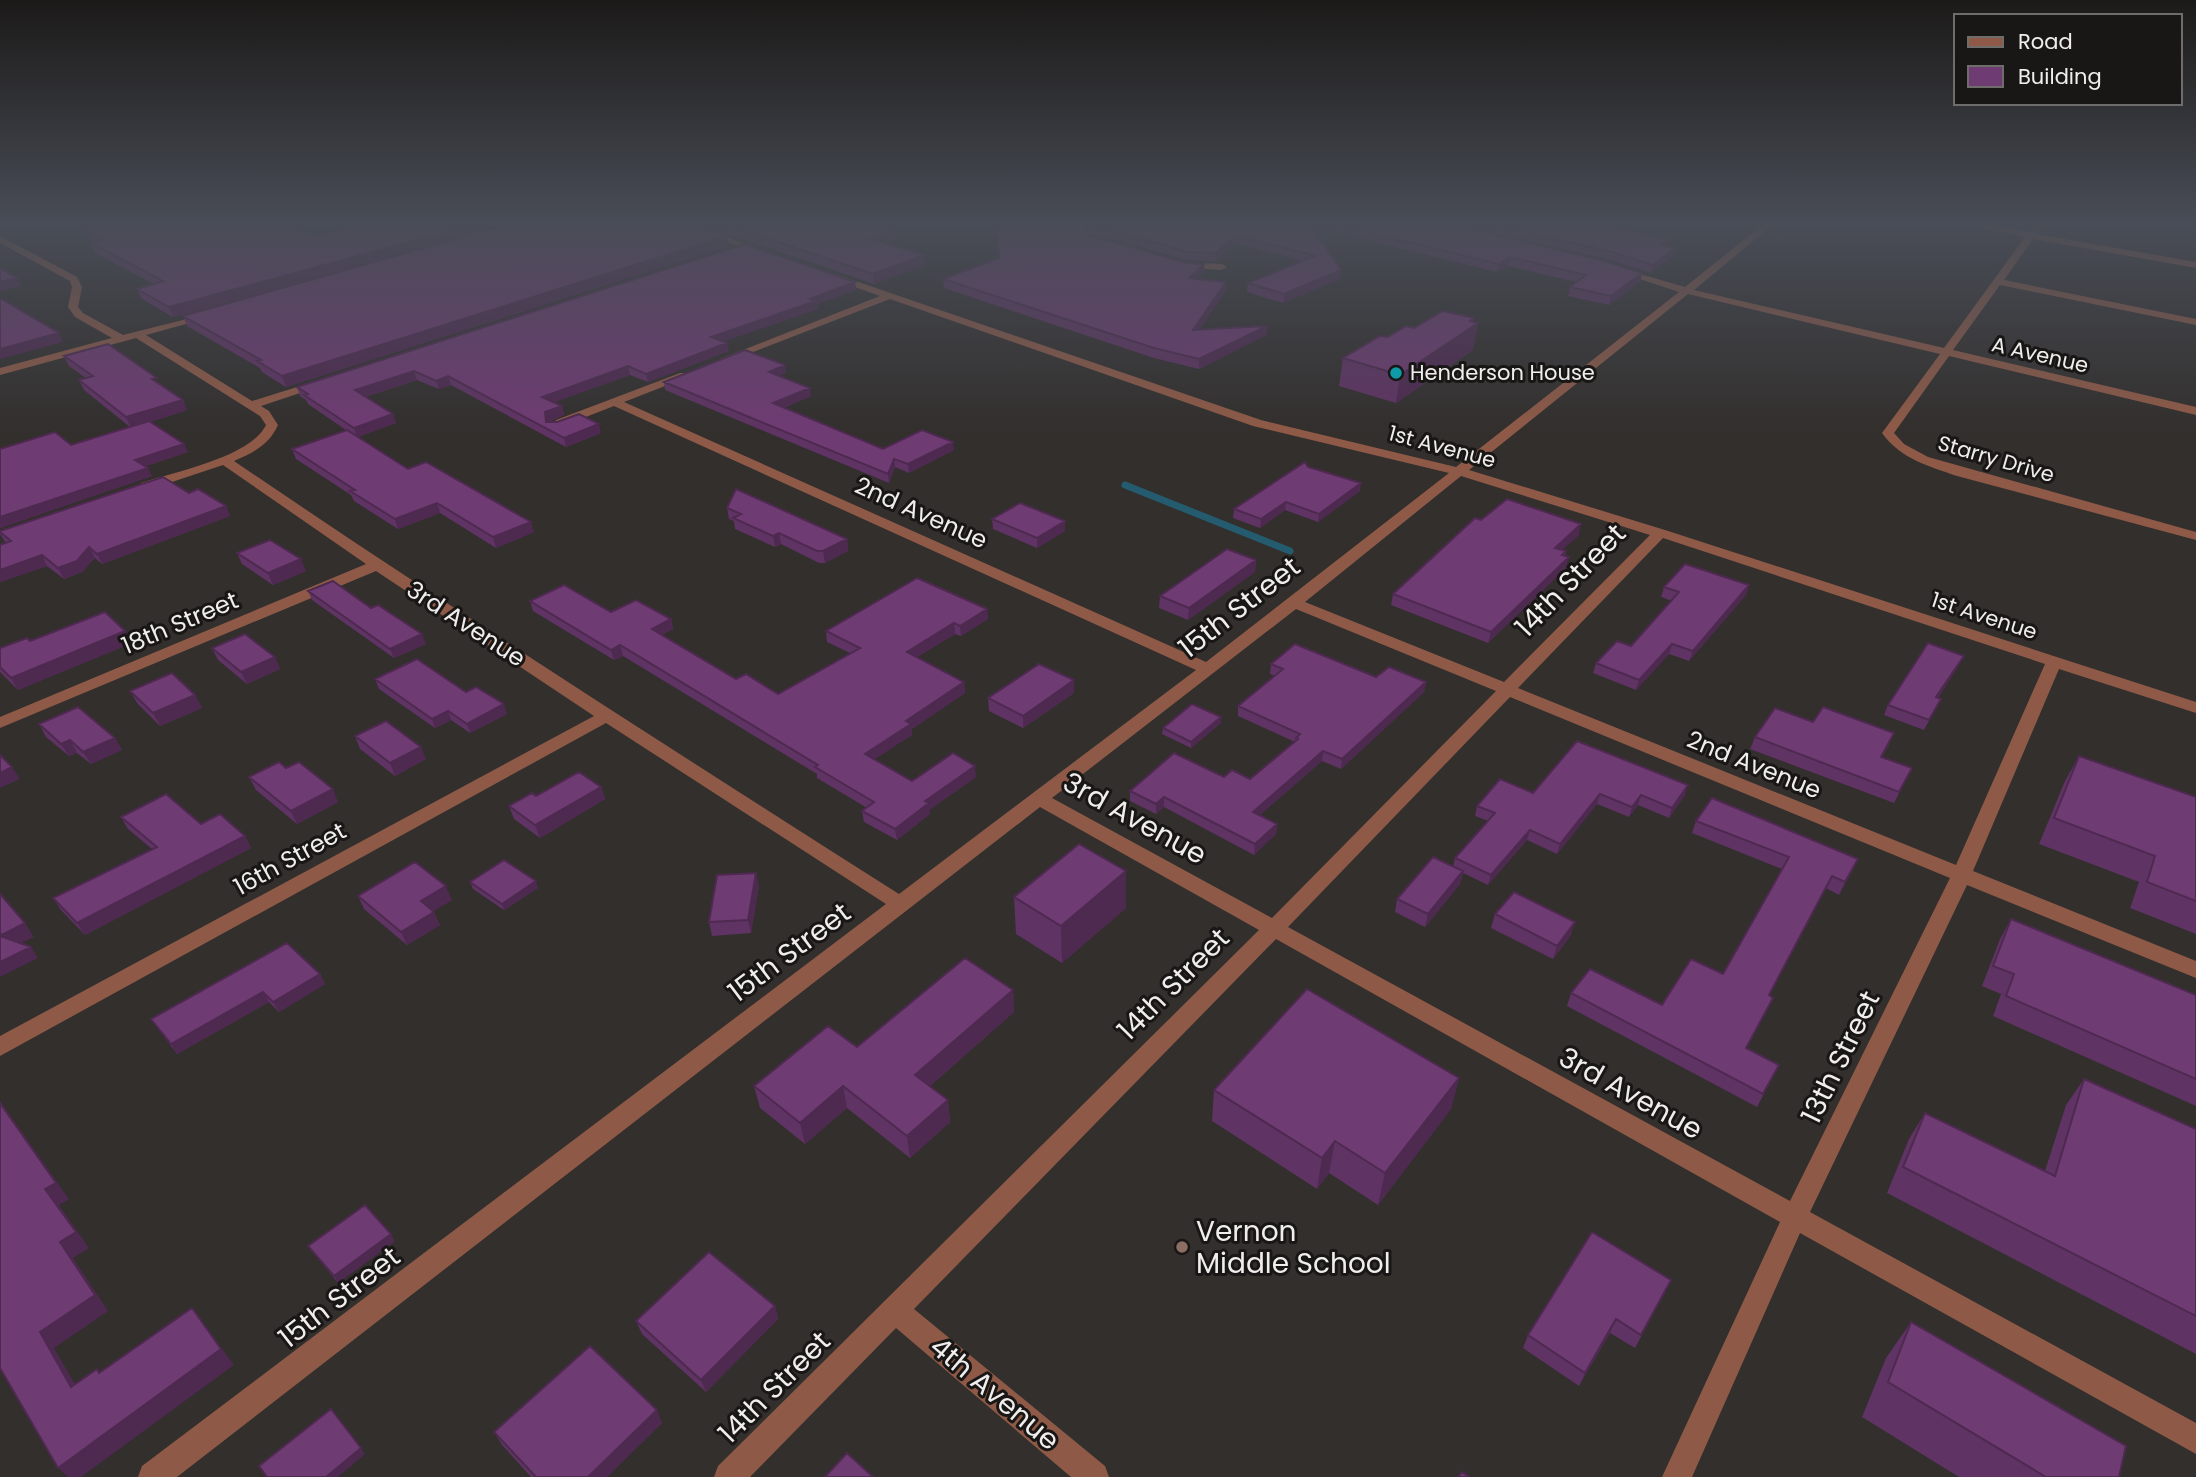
<svg xmlns="http://www.w3.org/2000/svg" width="2196" height="1477" viewBox="0 0 2196 1477" font-family="Poppins,sans-serif">
<rect width="100%" height="100%" fill="#322f2d"/>
<g fill="none" stroke-linecap="round" stroke-linejoin="round">
<path stroke="#245b6e" stroke-width="7" d="M1125,485L1290,551"/>
<path fill="#8e5a47" fill-rule="evenodd" d="M676,223H689L767,252L759,254Z
M1078,223H1088L1083,228V231L1102,239V243L1076,235L1073,227Z
M1765,223H1775L1694,290L1944,348L2025,237L1957,223H1976L2029,232L2035,223H2044L2037,234L2196,262V268L2033,239L2004,280L2196,319V325L2000,285L1953,350L2196,407V415L1949,356L1894,433L1904,444L1928,457L2196,532V540L1957,476C1928,466 1901,459 1882,433L1940,354L1688,294L1469,470L1665,530L2196,702V713L2059,669L1973,871L2196,961V978L1967,885L1810,1212L2196,1423V1454L1800,1233L1692,1477H1662L1780,1222L1276,939L914,1309L1105,1466L1109,1477H1071L896,1328L750,1477H714L718,1466L1259,930L1040,807L177,1477H138L142,1466L886,904L606,723L0,1056V1036L594,716L376,571L0,728V717L366,564L223,465L151,489H141V483C174,472 251,457 266,425L260,416L136,338L0,375V368L112,338L75,317L68,307L72,287L70,281L0,243V236L77,277L82,287L78,307L83,313L123,335L211,313V317L146,335L252,401L316,381H324V385L261,406L269,411L278,425C269,445 254,452 234,461C453,610 676,752 899,894L1196,670L614,406L560,427L554,423L556,420L680,373H688V377L624,402L1206,662L1449,473L1253,426L890,299L730,361L720,359L880,296L832,279V275L835,274L1261,420L1456,467L1679,292L1616,271V267L1685,287ZM1461,476L1650,535L1504,682L1305,602ZM1663,538L2045,664L1956,865L1518,688ZM1296,609L1496,691L1272,918L1052,798ZM1510,697L1950,878L1790,1201L1288,927Z
M1183,262L1222,264L1227,267L1222,270L1180,267V263Z"/>
</g>
<path fill="#5f3363" d="M697,223H869L893,230L894,240L884,243L924,255L925,265L874,284Z
M995,223H1074L1072,224L1073,227L1085,234L1187,263L1204,264V272L1197,278L1226,290L1199,330L1267,326L1266,335L1199,369L1154,358L944,288L943,279L999,259Z
M1086,223H1448L1642,273L1640,282L1609,305L1568,296L1570,287L1576,282L1508,266L1497,272L1313,227L1341,270L1340,279L1283,303L1247,292L1248,283L1303,261L1236,243L1216,261L1187,260L1093,234L1086,230Z
M1452,223H1595L1668,240L1666,246L1673,256L1651,273L1610,260Z
M84,229L315,236L729,246L286,387L262,372L260,368L187,326L183,316L442,243L173,317L142,299L137,289L154,284L95,253L91,243L96,242L88,238Z
M855,282L856,290L817,304L818,309L724,341L729,351L648,382L630,375L554,402L562,406L564,415L548,422L601,433L566,447L451,385L439,389L417,380L365,397L393,414L396,423L358,437L408,469L534,532L496,548L440,513L398,529L354,501L351,495L296,459L292,449L346,430L308,404L306,400L300,396L297,387Z
M1473,322L1478,323L1473,350L1396,403L1339,386L1343,358L1388,337L1414,328Z
M64,356L159,384L183,400L187,410L150,422L188,452L146,466L152,476L0,528V449L71,445L130,427L84,390L79,380L86,378L69,366Z
M786,373L779,376L811,396L783,408L883,449L954,450L909,473L895,467L889,483L665,390L664,382Z
M1308,467L1360,491L1318,522L1285,510L1260,528L1233,518L1234,509Z
M189,493L226,506L230,516L102,564L95,558L82,572L64,579L47,566L0,582V545L6,543L0,534V531Z
M727,508L847,539L848,551L825,563H819L781,544L775,547L735,529L734,521L729,519Z
M992,519L1065,521V531L1037,548L993,529Z
M1481,520L1579,535L1562,550L1566,551L1565,556L1566,568L1488,643L1391,605L1393,594Z
M237,553L306,571L273,585L242,564Z
M1256,560L1255,572L1188,620L1159,608L1160,596Z
M1749,585L1746,595L1689,661L1669,654L1636,690L1593,673L1596,663L1631,646L1672,601L1661,597L1664,587Z
M308,591L371,608L426,644L394,658L312,600Z
M530,601L671,619L673,629L662,635L736,679L778,694L850,653L827,642L826,631L987,609L988,619L961,636L955,634L917,657L964,682L965,693L912,729V735L874,759L912,781L976,777L929,810L930,814L897,840L864,822L862,811L867,808L817,778V774L623,656L614,660L533,611Z
M30,641L132,643L18,690L0,672V648Z
M212,648L275,657L280,669L247,684L218,660Z
M1964,656L1959,665L1938,698L1941,699L1924,730L1884,715L1888,705Z
M1271,664L1426,682L1424,692L1341,769L1322,761L1260,815L1277,824L1276,834L1254,855L1164,807L1156,814L1130,801V791L1224,777L1250,779L1295,742L1238,716V706L1275,676L1270,674Z
M375,679L466,692L507,714L470,733L451,720L435,728L379,689Z
M130,691L195,695L202,708L160,726L137,703Z
M1074,693L1023,728L989,711L988,698Z
M1221,717V723L1191,748L1162,734L1163,728Z
M1813,722L1889,745L1882,757L1912,768L1894,803L1750,749L1755,737Z
M39,724L115,738L122,750L91,764L77,753L69,756L46,737Z
M355,736L426,759L395,776L360,749Z
M2079,756L2196,797V934L2130,908L2139,882L2039,844L2065,781Z
M249,777L338,802L297,824L256,790Z
M601,787L605,799L540,838L514,819L509,806L536,796Z
M1533,793L1685,795L1669,818L1638,805L1629,817L1597,804L1557,854L1527,840L1488,885L1463,873L1460,884L1425,927L1395,912L1397,899L1453,867L1455,858L1488,821L1475,816L1477,806Z
M121,817L201,824L245,836L251,848L85,935L61,910L53,898L152,849L128,829Z
M1696,821L1858,859L1839,895L1826,888L1769,996L1767,1010L1747,1048L1773,1077L1757,1107L1567,1006L1571,993L1662,1005L1723,974L1782,869L1692,833Z
M1126,871V908L1062,963L1016,934L1014,897Z
M470,882L538,888L504,910L473,889Z
M759,886L751,933L712,936L709,922Z
M358,896L452,900L433,911L440,925L407,945L364,909Z
M1495,914L1571,935L1553,959L1491,928Z
M2011,919L2196,995V1106L1993,1016L2001,994L1982,986L2000,939Z
M320,974L325,984L279,1012L269,1002L177,1054L151,1019Z
M1013,990L1014,1012L930,1086L948,1100L950,1122L910,1158L847,1108L805,1144L760,1108L754,1086Z
M1459,1078L1451,1109L1378,1205L1329,1173L1317,1189L1212,1121L1214,1090Z
M2084,1079L2196,1129V1354L1887,1193L1909,1139L1925,1113L2045,1171L2066,1105Z
M395,1241L338,1283L308,1246Z
M1664,1294L1635,1348L1610,1333L1579,1386L1523,1348L1528,1335Z
M775,1306L778,1319L706,1392L642,1334L636,1321Z
M1911,1322L2119,1477H1959L1862,1417L1886,1358Z
M662,1423L607,1477H531L502,1445L494,1432Z"/>
<path fill="#4e2950" d="M479,223H514L173,317L169,307Z
M893,230L894,240L870,248L869,238Z
M1236,235V243L1216,261V253Z
M727,236L729,246L286,387L282,376Z
M1676,248L1673,256L1651,273L1653,265Z
M924,255L925,265L874,284L873,274Z
M1510,257L1508,266L1497,272L1499,264Z
M1204,264V272L1188,286L1189,278Z
M1341,270L1340,279L1283,303L1284,294Z
M1642,273L1640,282L1609,305L1611,296Z
M17,278L21,286L0,291V282Z
M855,282L856,290L817,304L818,309L713,345L711,337Z
M1226,282V290L1193,340V330Z
M1474,318L1473,327L1478,323L1473,350L1396,403L1400,375Z
M1267,326L1266,335L1199,369V359Z
M59,333L63,342L0,359V349Z
M727,343L729,351L648,382L646,374Z
M785,365L786,373L770,380L769,372Z
M628,366L630,375L544,406L542,397Z
M414,371L417,380L358,399L355,390Z
M448,376L451,385L439,389L436,381Z
M810,388L811,396L774,411L773,403Z
M183,400L187,410L131,428L126,417Z
M562,406L564,415L548,422V431L546,422L545,412Z
M393,414L396,423L357,437L354,428Z
M599,424L601,433L566,447L564,438Z
M953,442L954,450L909,473L908,464Z
M184,444L188,452L139,468L135,460Z
M894,459L895,467L889,483L888,474Z
M148,468L152,476L0,528V517Z
M1361,483L1360,491L1318,522L1319,514Z
M1286,502L1285,510L1260,528L1261,519Z
M437,503L440,513L398,529L395,519Z
M226,506L230,516L102,564L97,554Z
M1065,521V531L1037,548V538Z
M531,522L534,532L496,548L493,537Z
M1581,524L1579,535L1553,558L1555,548Z
M779,533L781,544L775,547L773,536Z
M847,539L848,551L825,563L823,551Z
M89,547L95,558L82,572L64,579L58,568Z
M42,555L47,566L0,582V570Z
M1569,557L1566,568L1488,643L1491,632Z
M301,559L306,571L273,585L268,573Z
M1256,560L1255,572L1188,620L1189,608Z
M1749,585L1746,595L1689,661L1693,651Z
M987,609L988,619L961,636L960,626Z
M671,619L673,629L654,639L652,629Z
M954,623L955,634L908,662L907,652Z
M125,631L132,643L18,690L11,678Z
M422,634L426,644L394,658L390,649Z
M1672,644L1669,654L1636,690L1639,680Z
M620,645L623,656L614,660L611,650Z
M1964,656L1959,665L1932,707L1936,697Z
M275,657L280,669L247,684L241,672Z
M1074,680V693L1023,728V716Z
M964,682L965,693L912,729V735L866,765L865,754L906,721Z
M1426,682L1424,692L1341,769L1342,759Z
M195,695L202,708L160,726L153,713Z
M504,704L507,714L470,733L467,724Z
M448,711L451,720L435,728L432,719Z
M1221,717V723L1191,748V742Z
M115,738L122,750L91,764L83,752Z
M70,740L77,753L69,756L61,744Z
M421,747L426,759L395,776L390,763Z
M1323,751L1322,761L1252,822L1253,812Z
M975,766L976,777L929,810L930,814L897,840L895,829L925,801Z
M12,767L20,779L0,788V773Z
M1688,785L1685,795L1669,818L1672,808Z
M601,787L605,799L540,838L535,825Z
M333,789L338,802L297,824L291,811Z
M1600,794L1597,804L1557,854L1560,844Z
M1641,795L1638,805L1629,817L1632,807Z
M1164,797V807L1156,814V804Z
M1277,824L1276,834L1254,855L1255,844Z
M1530,830L1527,840L1488,885L1491,875Z
M245,836L251,848L85,935L77,923Z
M1858,859L1852,872L1839,895L1845,882Z
M1126,871V908L1062,963L1061,926Z
M1463,871L1460,884L1425,927L1428,914Z
M756,873L759,886L751,933L748,920Z
M1832,876L1826,888L1763,1008L1769,995Z
M536,881L538,888L504,910L502,904Z
M446,886L452,900L427,915L421,901Z
M434,912L440,925L407,945L401,932Z
M1575,922L1571,935L1553,959L1557,946Z
M25,923L34,937L11,948L2,935Z
M31,947L38,958L0,977V962Z
M320,974L325,984L279,1012L273,1002Z
M1013,990L1014,1012L917,1097L915,1075Z
M263,992L269,1002L177,1054L171,1044Z
M1773,998L1767,1010L1740,1061L1746,1048Z
M1459,1078L1451,1109L1378,1205L1385,1173Z
M843,1086L847,1108L805,1144L800,1123Z
M948,1100L950,1122L910,1158L907,1136Z
M0,1101L69,1199L59,1205L89,1248L73,1258L108,1311L54,1348L86,1403L71,1387L40,1332L45,1189L0,1103Z
M1335,1141L1329,1173L1317,1189L1322,1158Z
M391,1234L395,1241L338,1283L334,1276Z
M775,1306L778,1319L706,1392L701,1380Z
M192,1308L234,1365L81,1477H68L58,1468Z
M1616,1319L1610,1333L1579,1386L1585,1373Z
M657,1410L662,1423L607,1477H588Z
M361,1448L365,1454L338,1477H326Z"/>
<path fill="#6f3b73" stroke="#4e2950" stroke-width="2" d="M109,223H284L315,236L369,223H479L169,307L137,289L163,281L91,243L106,240L84,229Z
M513,223H691L727,236L282,376L257,361L261,360L183,316Z
M722,223H869L893,230L869,238L924,255L873,274Z
M996,223H1072L1073,227L1085,234L1187,263L1204,264L1189,278L1226,282L1193,330L1267,326L1199,359L1154,348L943,279L999,258Z
M1087,223H1310L1341,270L1284,294L1248,283L1315,256L1236,235L1216,253L1188,252Z
M1330,223H1448L1604,261L1642,273L1611,296L1570,287L1586,275L1510,257L1499,264Z
M1487,223H1595L1668,240L1661,245L1676,248L1653,265L1612,252Z
M745,244L855,282L810,299L816,301L711,337L727,343L646,374L628,366L542,397L562,406L545,412L546,422H557L579,414L599,424L564,438L448,376L436,381L414,371L355,390L393,414L354,428L304,395L308,394L297,387Z
M0,268L17,278L0,282Z
M0,298L59,333L0,349Z
M1443,311L1474,318L1470,321L1478,323L1400,375L1343,358L1380,336L1388,337L1406,326L1414,328Z
M108,344L157,378L152,379L183,400L126,417L79,380L93,376L64,356Z
M745,350L785,365L769,372L810,388L773,403L883,449L922,430L953,442L908,464L894,459L888,474L664,382Z
M149,421L184,444L135,460L148,468L0,517V449L55,432L71,445Z
M347,430L408,469L426,462L531,522L493,537L437,503L395,519L350,491L355,490L292,449Z
M1305,462L1308,467L1361,483L1319,514L1286,502L1261,519L1234,509Z
M163,477L189,493L198,489L226,506L97,554L89,547L77,561L58,568L42,555L0,570V545L11,541L0,532V531Z
M736,489L847,539L823,551H817L779,533L773,536L733,518L741,514L727,508Z
M1507,499L1581,524L1555,548L1566,551L1562,555L1569,557L1491,632L1393,594L1475,518L1481,520Z
M1020,503L1065,521L1037,538L992,519Z
M270,540L301,559L268,573L237,553Z
M1227,549L1256,560L1189,608L1160,596Z
M1685,564L1749,585L1693,651L1672,644L1639,680L1596,663L1617,641L1631,646L1679,592L1664,587Z
M917,578L987,609L960,626L954,623L907,652L964,682L906,721L911,724L865,754L912,781L953,753L975,766L925,801L929,803L895,829L862,811L874,802L815,767L818,765L620,645L611,650L530,601L564,585L611,612L636,600L671,619L652,629L736,679L746,674L778,694L860,648L826,631Z
M333,581L371,608L378,605L422,634L390,649L308,591Z
M105,612L125,631L11,678L0,667V648L27,638L30,641Z
M245,634L275,657L241,672L212,648Z
M1928,643L1964,656L1936,697L1941,699L1929,720L1888,705Z
M1295,644L1376,677L1389,667L1426,682L1342,759L1323,751L1253,812L1277,824L1255,844L1164,797L1156,804L1130,791L1174,753L1224,777L1232,770L1250,779L1298,739L1296,738L1300,734L1238,706L1283,669L1271,664Z
M417,659L466,692L476,687L504,704L467,724L448,711L432,719L375,679Z
M1039,664L1074,680L1023,716L988,698Z
M172,673L195,695L153,713L130,691Z
M1192,704L1221,717L1191,742L1163,728Z
M78,707L115,738L83,752L70,740L61,744L39,724Z
M1823,707L1894,733L1881,757L1912,768L1899,792L1755,737L1775,708L1813,722Z
M386,721L421,747L390,763L355,736Z
M1577,741L1688,785L1672,808L1641,795L1632,807L1600,794L1560,844L1530,830L1491,875L1455,858L1495,813L1477,806L1500,779L1533,793Z
M0,755L12,767L0,773Z
M2079,756L2196,797V901L2147,882L2155,856L2054,818Z
M279,762L286,768L299,762L333,789L291,811L249,777Z
M579,772L601,787L535,825L509,806L532,793L536,796Z
M166,794L201,824L220,814L245,836L77,923L53,898L157,847L121,817Z
M1712,798L1858,859L1845,882L1832,876L1769,995L1773,998L1746,1048L1779,1065L1763,1094L1571,993L1590,969L1662,1005L1691,959L1723,974L1789,857L1696,821Z
M1079,844L1126,871L1061,926L1014,897Z
M1433,857L1463,871L1428,914L1397,899Z
M504,860L536,881L502,904L470,882Z
M415,862L446,886L421,901L434,912L401,932L358,896Z
M756,873L748,920L709,922L717,875Z
M1514,892L1575,922L1557,946L1495,914Z
M0,894L25,923L2,935L0,933Z
M2011,919L2196,995V1079L2006,996L2014,974L1993,966Z
M0,936L31,947L0,962Z
M287,943L320,974L273,1002L263,992L171,1044L151,1019Z
M965,958L1013,990L915,1075L948,1100L907,1136L843,1086L800,1123L754,1086L828,1026L857,1047Z
M1307,989L1459,1078L1385,1173L1335,1141L1322,1158L1214,1090Z
M2084,1079L2196,1129V1316L1903,1167L1925,1113L2055,1176Z
M0,1103L56,1183L45,1189L76,1232L60,1242L95,1295L40,1332L71,1387L97,1369L99,1373L192,1308L221,1349L58,1468L0,1368Z
M365,1205L391,1234L334,1276L308,1246Z
M1592,1232L1671,1280L1641,1335L1616,1319L1585,1373L1528,1335Z
M709,1252L775,1306L701,1380L636,1321Z
M1911,1322L2126,1446L2119,1477H2046L1888,1382Z
M590,1346L657,1410L588,1477H536L494,1432Z
M331,1409L361,1448L326,1477H267L259,1466Z
M847,1453L873,1477H825Z
M1462,1472L1469,1477H1458Z"/>
<linearGradient id="sky" x2="0" y2="1"><stop stop-color="#1c1a19"/><stop offset="0.52" stop-color="#494d57"/><stop offset="1" stop-color="#494d57" stop-opacity="0"/></linearGradient>
<rect width="2196" height="430" fill="url(#sky)"/>
<circle fill="#0f9aa8" stroke="#191716" stroke-width="2.5" cx="1396" cy="373" r="7"/>
<circle fill="#8d6e63" stroke="#191716" stroke-width="2.5" cx="1182" cy="1247" r="7"/>
<g text-anchor="middle" stroke-width="6" stroke-linejoin="round" paint-order="stroke">
<g font-size="21" fill="#f0eeed" stroke="#191716">
<text transform="translate(2040 355) rotate(13)" y="7">A Avenue</text>
<text transform="translate(1442 447) rotate(15)" y="7">1st Avenue</text>
<text transform="translate(1996 459) rotate(16)" y="7">Starry Drive</text>
<text transform="translate(1984 616) rotate(18)" y="7">1st Avenue</text>
</g>
<g font-size="21" fill="#f0eeed" stroke="#191716" text-anchor="start">
<text x="1410" y="380">Henderson House</text>
</g>
<g font-size="24" fill="#f0eeed" stroke="#191716">
<text transform="translate(921 513) rotate(24)" y="8">2nd Avenue</text>
<text transform="translate(180 623) rotate(-23)" y="8">18th Street</text>
<text transform="translate(466 624) rotate(33)" y="8">3rd Avenue</text>
<text transform="translate(1754 765) rotate(22)" y="8">2nd Avenue</text>
<text transform="translate(290 859) rotate(-29)" y="8">16th Street</text>
</g>
<g font-size="28" fill="#f0eeed" stroke="#191716">
<text transform="translate(1570 580) rotate(-46)" y="10">14th Street</text>
<text transform="translate(1239 607) rotate(-38)" y="10">15th Street</text>
<text transform="translate(1135 818) rotate(29)" y="10">3rd Avenue</text>
<text transform="translate(789 952) rotate(-37)" y="10">15th Street</text>
<text transform="translate(1173 984) rotate(-45)" y="10">14th Street</text>
<text transform="translate(1840 1057) rotate(-64)" y="10">13th Street</text>
<text transform="translate(1631 1093) rotate(29)" y="10">3rd Avenue</text>
<text transform="translate(339 1297) rotate(-38)" y="10">15th Street</text>
<text transform="translate(774 1387) rotate(-45)" y="10">14th Street</text>
<text transform="translate(995 1393) rotate(40)" y="10">4th Avenue</text>
</g>
<g font-size="28" fill="#f0eeed" stroke="#191716" text-anchor="start">
<text x="1196" y="1241">Vernon<tspan x="1196" dy="32">Middle School</tspan></text>
</g>
</g>
<rect x="1954" y="14" width="228" height="91" fill="#191716" stroke="#6f6d6c" stroke-width="2"/>
<rect x="1968" y="37" width="35" height="10" fill="#8e5a47" stroke="#6f6d6c" stroke-width="2"/>
<text x="2018" y="49" font-size="21" fill="#f0eeed">Road</text>
<rect x="1968" y="66" width="35" height="21" fill="#6f3b73" stroke="#6f6d6c" stroke-width="2"/>
<text x="2018" y="84" font-size="21" fill="#f0eeed">Building</text>
</svg>
